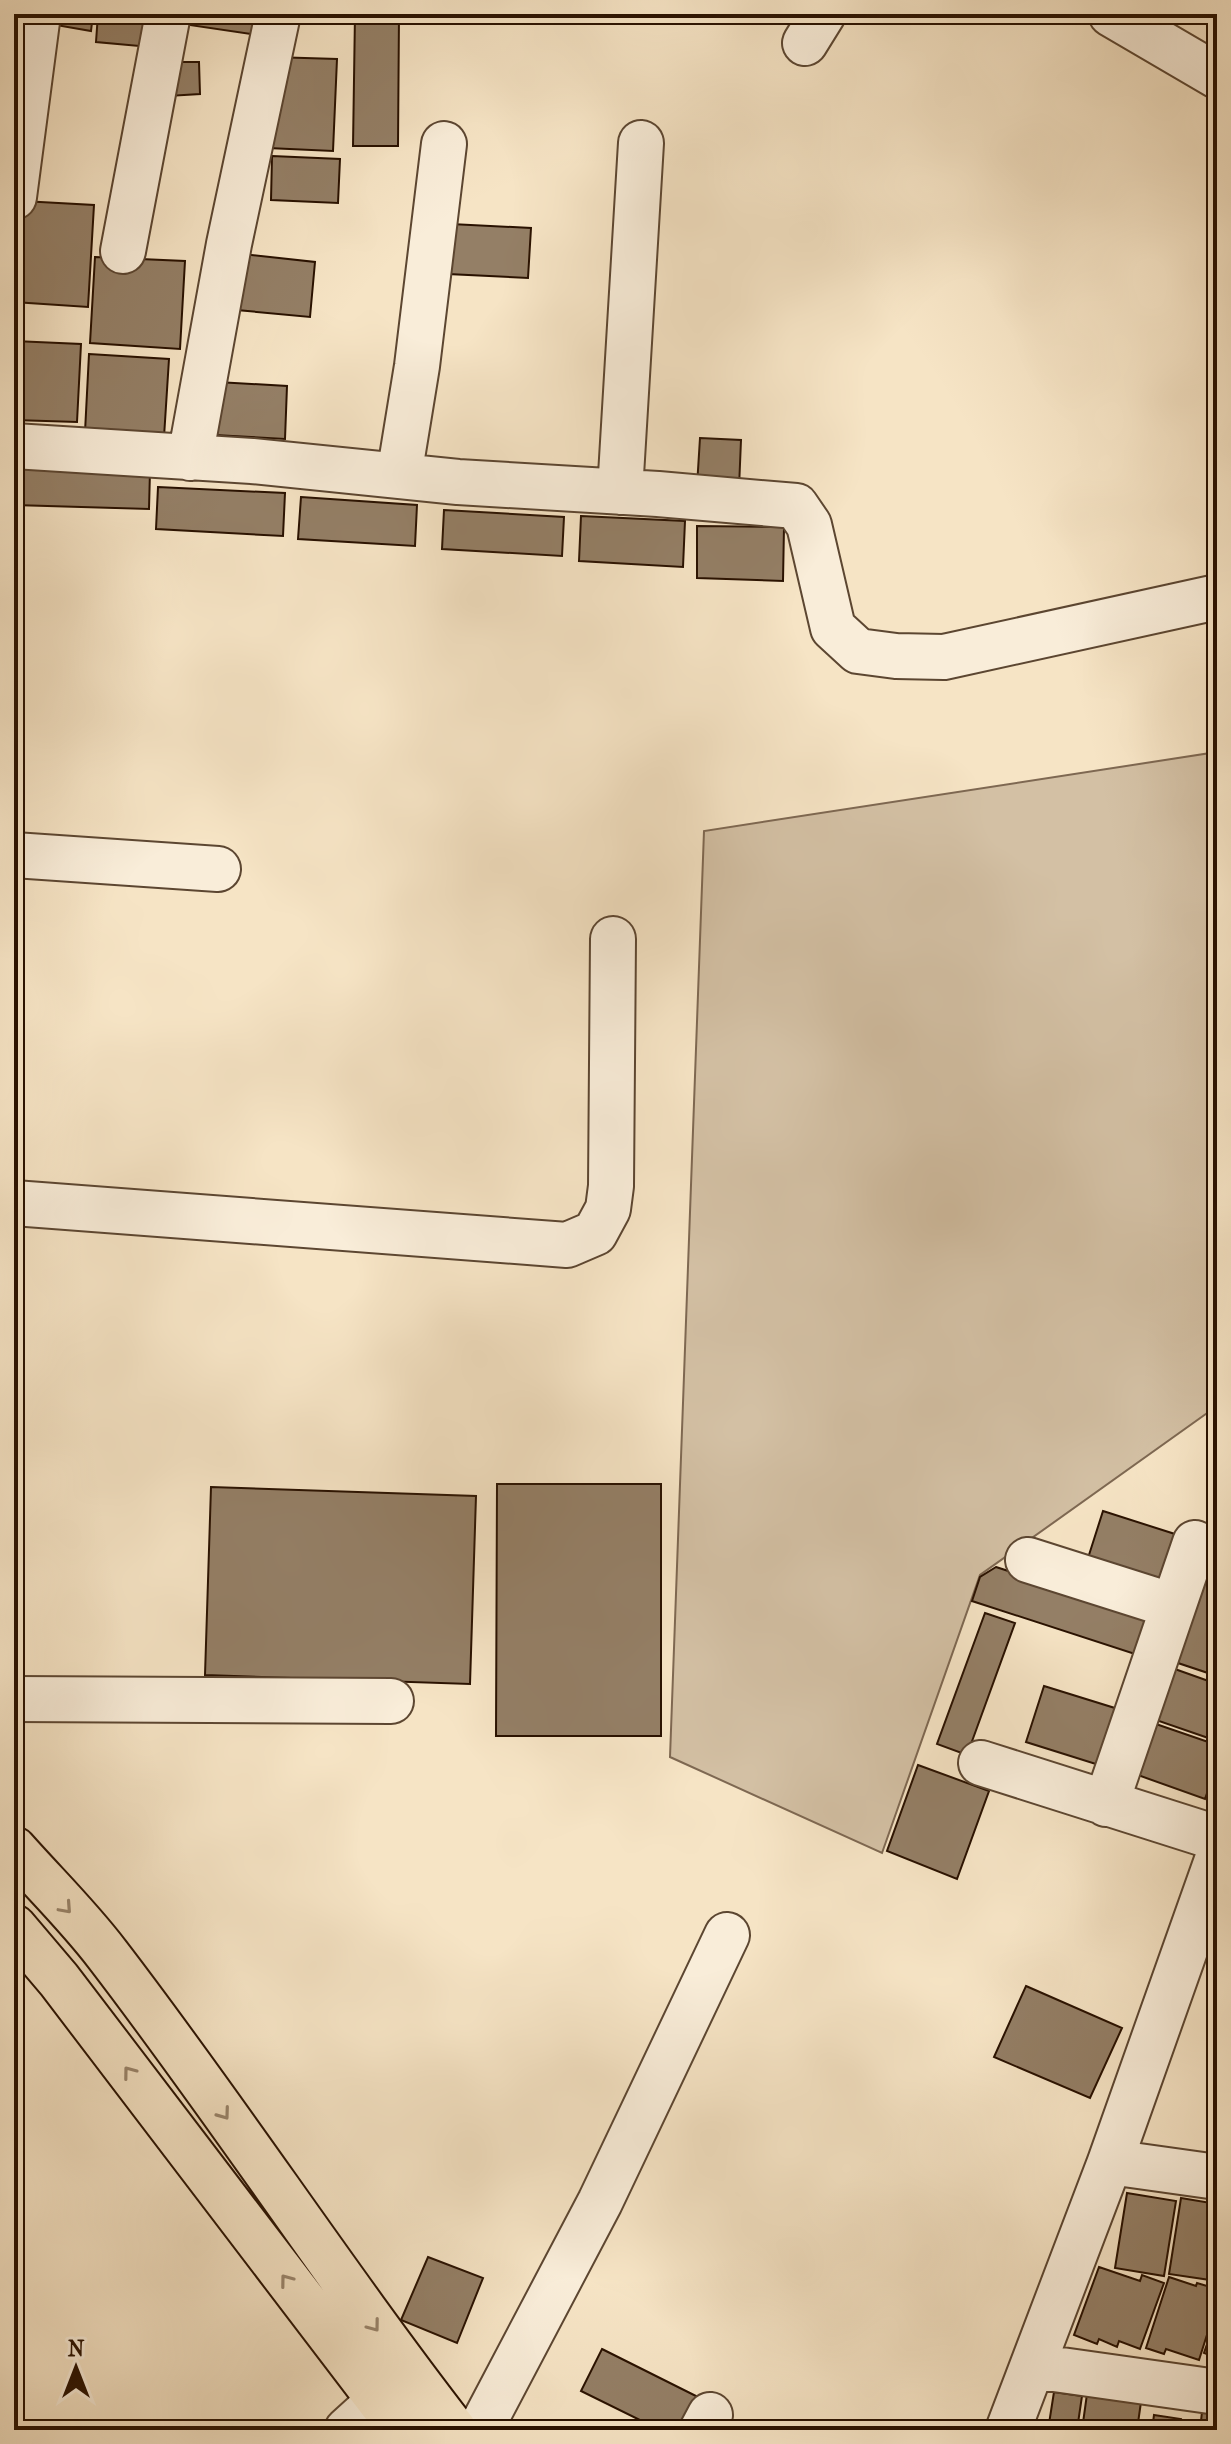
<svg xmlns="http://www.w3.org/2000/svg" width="1231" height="2444" viewBox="0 0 1231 2444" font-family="'IM FELL French Canon',serif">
<rect width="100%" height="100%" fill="#f6e4c5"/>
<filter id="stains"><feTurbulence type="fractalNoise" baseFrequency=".0025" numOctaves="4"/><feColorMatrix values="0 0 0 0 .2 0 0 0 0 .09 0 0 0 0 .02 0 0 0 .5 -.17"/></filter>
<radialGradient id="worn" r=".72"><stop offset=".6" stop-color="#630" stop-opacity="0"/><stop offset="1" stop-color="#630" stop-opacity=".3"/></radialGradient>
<path fill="#d3c0a4" stroke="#7e6852" stroke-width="2" d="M1217,752V1406L980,1575L882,1853L670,1757L704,831Z"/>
<path fill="#947f66" stroke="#291100" stroke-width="2" d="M50,14H93L91,31L50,24Z
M98,14H153L150,47L96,42Z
M177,14H261L258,35L176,23Z
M355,14H399L398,146H353Z
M272,57L337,59L333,151L268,148Z
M166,62H199L200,94L168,96Z
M272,156L340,159L338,203L271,200Z
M22,201L94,205L88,307L14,302Z
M451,224L531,228L528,278L448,274Z
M242,254L315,262L310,317L237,310Z
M95,257L185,261L180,349L90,343Z
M14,341L81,344L77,422L14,420Z
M89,354L169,359L164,437L85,432Z
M217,382L287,386L285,439L214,435Z
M700,438L741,440L739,488L697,486Z
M14,467L150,471L149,509L14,505Z
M158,487L285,493L283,536L156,529Z
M301,497L417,505L415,546L298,539Z
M444,510L564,517L562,556L442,549Z
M581,516L685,521L683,567L579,561Z
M697,526L784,527L783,581L697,578Z
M14,950L17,951L15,1004H14Z
M497,1484H661V1736H496Z
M211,1487L476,1496L470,1684L205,1675Z
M1103,1511L1178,1535L1163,1582L1088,1558Z
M1211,1556L1217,1558V1676L1175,1662Z
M996,1567L1151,1617L1138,1655L972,1601L980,1577Z
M985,1613L1015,1623L967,1755L937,1744Z
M1172,1668L1217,1684V1741L1153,1719Z
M1044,1686L1118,1709L1099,1765L1026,1742Z
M1153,1723L1217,1745V1764L1205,1799L1135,1774Z
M918,1765L989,1791L957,1879L887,1851Z
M1214,1945L1217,1946V1988L1208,1986Z
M1026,1986L1122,2028L1090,2098L994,2057Z
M1127,2193L1176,2201L1164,2276L1115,2268Z
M1181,2198L1217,2204V2281L1169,2274Z
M428,2257L483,2278L457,2343L401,2320Z
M1099,2267L1140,2281L1142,2275L1164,2283L1140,2349L1119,2341L1117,2347L1099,2339L1097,2344L1074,2335Z
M1169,2277L1196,2286L1197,2283L1217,2289V2303L1199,2360L1166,2349L1164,2354L1146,2348Z
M1217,2315V2358L1204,2353Z
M602,2349L704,2400L689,2430H660L581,2391Z
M1054,2392L1082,2396L1077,2430H1048Z
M1087,2394L1141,2402L1137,2430H1082Z
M1202,2412L1217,2415V2430H1200Z
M1154,2415L1181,2419L1180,2430H1152Z"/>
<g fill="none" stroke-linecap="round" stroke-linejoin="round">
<defs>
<path id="minor" d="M1111,14L1217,76
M805,43L823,14
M14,197L38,14
M123,251L168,14
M14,446L252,461L458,482L658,494L796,506L809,525L833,628L858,651L896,656L944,657L1217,597
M190,458L229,244L278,14
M399,476L417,366L444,144
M620,492L641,143
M14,855L218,869
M14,1203L567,1245L595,1233L608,1209L611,1186L613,939
M1028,1560L1173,1606
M14,1699L391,1701
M981,1763L1217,1838
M1106,1804L1195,1543
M1110,2162L1217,2177
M1033,2366L1217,2392
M347,2430L380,2400L410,2379
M480,2430L600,2202L727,1935
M702,2430L710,2415
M1008,2430L1110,2162L1217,1860"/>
<path id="major" d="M14,1849C45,1884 79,1917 107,1954C227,2110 334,2275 454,2430
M14,1927L59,1980L402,2430"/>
</defs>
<use href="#minor" stroke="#5c4631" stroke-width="48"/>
<use href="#major" stroke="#291100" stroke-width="48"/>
<use href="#minor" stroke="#f9edd9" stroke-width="44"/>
<use href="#major" stroke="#f6e4c5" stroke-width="44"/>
</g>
<defs><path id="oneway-chevron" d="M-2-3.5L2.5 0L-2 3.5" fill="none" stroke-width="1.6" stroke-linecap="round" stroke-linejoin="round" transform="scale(2)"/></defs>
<g stroke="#9a856c">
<use href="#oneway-chevron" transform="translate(66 1908) rotate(48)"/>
<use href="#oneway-chevron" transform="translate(129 2072) rotate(-127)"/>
<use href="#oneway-chevron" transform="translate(224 2114) rotate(54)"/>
<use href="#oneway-chevron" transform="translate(286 2280) rotate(-127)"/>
<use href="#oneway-chevron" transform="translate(374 2326) rotate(53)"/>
</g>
<rect width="1231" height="2444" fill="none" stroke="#f6e4c5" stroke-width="48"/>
<rect x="16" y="16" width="1199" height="2412" fill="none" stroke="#291100" stroke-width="4"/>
<rect x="24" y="24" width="1183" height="2396" fill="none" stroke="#291100" stroke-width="2"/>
<g transform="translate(76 2368)" stroke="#f9edd9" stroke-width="6" paint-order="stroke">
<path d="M0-6L14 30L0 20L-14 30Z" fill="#291100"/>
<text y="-12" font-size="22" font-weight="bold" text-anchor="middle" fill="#291100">N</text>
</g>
<rect width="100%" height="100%" filter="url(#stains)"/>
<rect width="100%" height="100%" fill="url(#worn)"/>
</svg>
